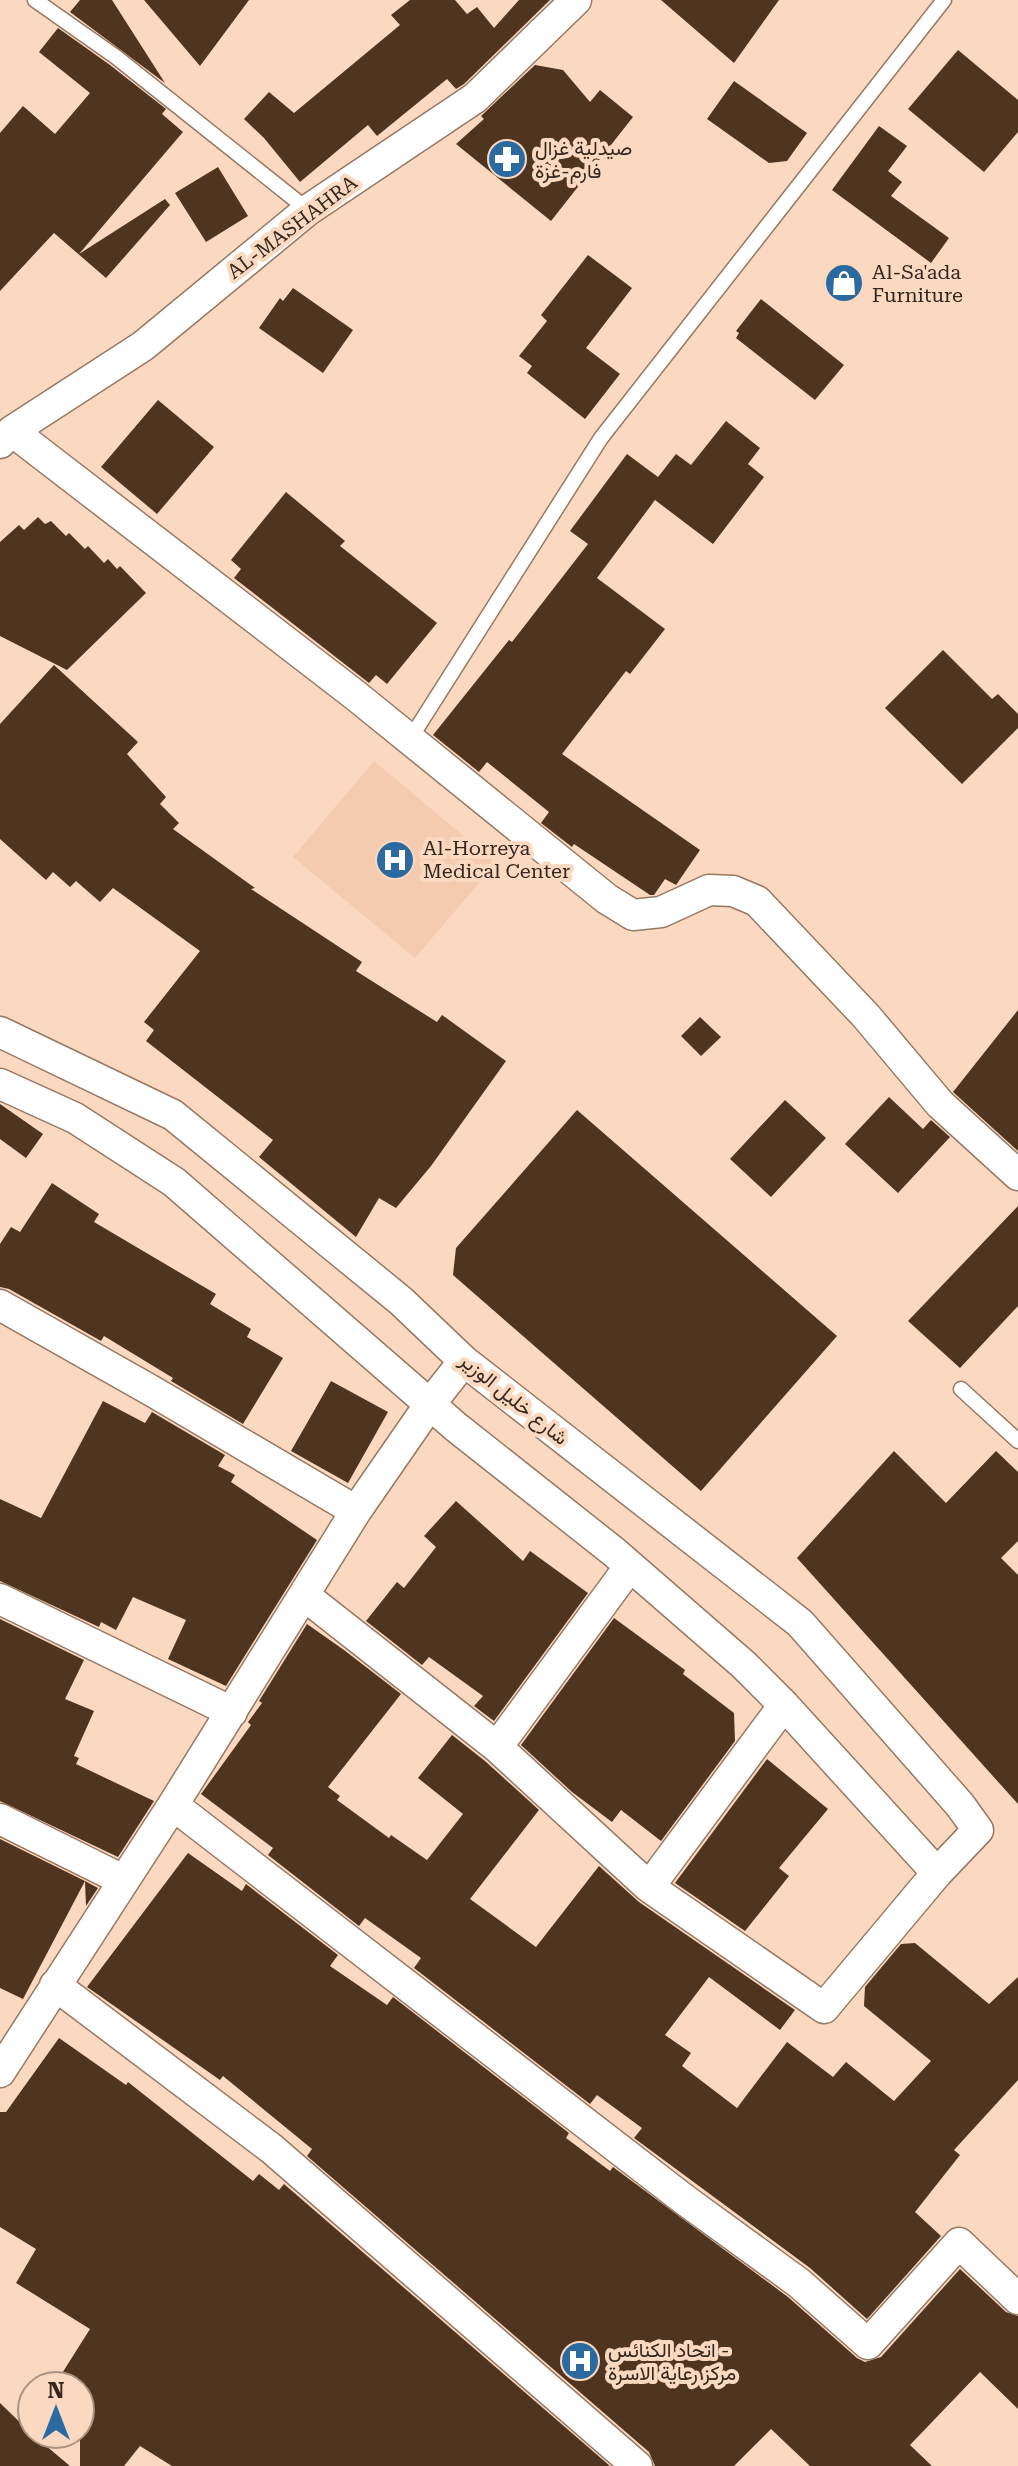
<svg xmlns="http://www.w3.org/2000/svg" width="1018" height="2466" viewBox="0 0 1018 2466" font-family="'Roboto Serif',Vazirmatn,serif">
<rect width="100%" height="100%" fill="#fbd9c1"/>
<path fill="#f4cbaf" d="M374,761L496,863L415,958L293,857Z"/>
<path fill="#4f3420" d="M80,0H112L165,83L70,12Z
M144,0H249L200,66Z
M410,0H455L467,14L477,7L494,28L519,0H550L464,84L456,89L447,79L377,136L368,125L300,182L264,138L244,119L269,92L294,113L400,25L391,15Z
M661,0H779L734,63Z
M58,28L110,65L166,109L162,114L183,132L79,254L165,199L170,205L106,278L54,233L0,291V133L23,106L55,134L90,93L39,52Z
M958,50L1018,100V132L984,172L908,109Z
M535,65L563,70L590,102L600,90L633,117L551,221L456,144L484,119L481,116Z
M734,81L807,133L787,161L769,163L707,119Z
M879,126L907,146L888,171L902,182L891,196L949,238L931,263L832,190Z
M218,167L248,216L206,242L175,193Z
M588,255L632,288L586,348L620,374L585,419L527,373L532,366L519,356L547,321L541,315Z
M293,288L353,330L323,373L259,328L280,298L283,301Z
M761,299L844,365L815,400L736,338L739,333L736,331Z
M158,400L214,447L157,514L101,467Z
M726,421L760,448L748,464L764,477L713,544L655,500L597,578L665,629L630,674L626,671L562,754L700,850L676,885L665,879L654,895H650L574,844L572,847L541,823L549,812L487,762L479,772L433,735L509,640L512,642L588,544L570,531L627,454L658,477L676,454L691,465Z
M286,492L345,541L340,546L437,623L387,684L376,675L369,683L234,578L241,569L231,560Z
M38,517L45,524L51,521L66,536L69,533L85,549L88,546L104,563L108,559L117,569L120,566L146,593L67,670L0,636V542L19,525L24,530Z
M943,650L992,699L998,694L1018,714V728L962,784L885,708Z
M54,665L138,742L127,754L166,797L160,804L179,823L173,829L255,888L251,889L362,962L356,971L437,1022L442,1015L506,1061L431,1166L396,1208L379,1198L356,1237L259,1157L273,1140L146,1041L154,1030L144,1022L200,951L113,888L100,902L76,881L70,887L53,872L46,880L0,839V724Z
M1018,1010V1151L953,1092Z
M700,1017L721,1037L701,1056L681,1036Z
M889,1097L923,1129L931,1120L950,1137L898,1193L845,1144Z
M785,1100L826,1138L771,1197L730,1159Z
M0,1104L43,1134L26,1158L0,1139Z
M577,1110L837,1336L701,1491L453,1275L456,1248Z
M52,1183L99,1214L94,1222L216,1294L210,1304L251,1329L247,1337L283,1358L243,1424L171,1381L173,1378L104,1336L101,1341L9,1289L0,1287V1244L11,1227L20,1232Z
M1018,1206V1306L960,1368L908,1321Z
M331,1381L388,1412L348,1483L291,1451Z
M103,1401L145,1423L152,1412L225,1455L218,1466L235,1475L231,1482L317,1540L226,1686L168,1659L186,1620L133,1597L116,1630L101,1622L99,1627L0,1581V1499L41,1518Z
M894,1451L946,1503L996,1451L1018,1472V1541L1001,1558L1018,1575V1804L797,1558Z
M456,1501L523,1561L530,1551L588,1593L494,1721L474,1706L483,1696L429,1657L422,1665L366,1621L397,1582L404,1588L436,1547L424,1536Z
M614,1618L685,1670L683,1674L734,1713L735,1741L661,1841L621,1810L612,1822L572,1792L521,1745Z
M0,1619L84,1660L65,1699L94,1711L74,1756L79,1758L76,1764L154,1801L118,1857L0,1801Z
M307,1624L344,1650L401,1694L328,1787L340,1796L337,1800L389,1838L391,1835L427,1860L463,1814L418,1778L452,1735L485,1761L539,1810L470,1899L536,1947L599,1866L639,1902L795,2010L780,2030L709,1977L665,2035L691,2053L682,2066L737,2108L787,2042L833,2077L846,2062L894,2101L931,2061L864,2006L865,1987L901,1944L915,1943L989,2004L1018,1977V2080L954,2150L960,2155L915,2212L941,2236L867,2319L810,2268L634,2138L642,2128L597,2095L590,2104L414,1968L421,1958L365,1918L359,1926L268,1855L273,1848L201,1794L251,1725L248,1722L262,1703L259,1701Z
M767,1759L828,1809L779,1868L789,1876L745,1931L675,1883Z
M0,1839L85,1881L23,1999L0,1988Z
M188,1853L242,1891L246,1884L338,1955L330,1966L387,2005L393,1997L569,2133L566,2138L610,2171L613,2167L788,2297L857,2358L865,2362L881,2357L960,2269L1006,2312L1018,2316V2409L980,2372L910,2445L932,2466H810L771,2429L734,2466H655L649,2452L307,2156L312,2149L223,2076L220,2080L87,1987Z
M85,1881L98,1888L86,1906Z
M59,2038L126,2085L128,2082L253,2181L259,2174L279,2190L284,2184L610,2466H172L140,2446L124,2466H80V2386H54L90,2329L16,2283L36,2249L0,2227V2112H6Z
M0,2403L32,2434L70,2466H0Z"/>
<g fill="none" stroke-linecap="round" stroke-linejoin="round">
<defs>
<path id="lane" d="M35,0L116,57L308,210
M410,739L601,438L944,0
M961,1389L1018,1441"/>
<path id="street" d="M12,431L355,695L607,899L633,915L661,912L709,890L733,891L757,901L866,1016L940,1104L1018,1175
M0,443L12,431L143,346L308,210L475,98L576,0
M0,1032L173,1115L401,1301L464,1361L800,1623L960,1805L978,1830L937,1873L824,2008L649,1887L497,1747L305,1596
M0,1084L75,1118L174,1182L456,1427L614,1552L744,1665L784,1705L937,1873
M0,1305L152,1391L356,1511
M0,1599L232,1712
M497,1747L630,1566
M173,1805L685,2200L799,2283L868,2344L959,2243L1018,2299
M0,1819L123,1880
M649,1887L784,1705
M55,1985L272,2149L637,2466
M0,2072L173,1805L356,1511L430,1404L464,1361"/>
</defs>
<use href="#lane" stroke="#977862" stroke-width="17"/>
<use href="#street" stroke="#977862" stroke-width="33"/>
<use href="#lane" stroke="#fff" stroke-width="14"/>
<use href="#street" stroke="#fff" stroke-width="30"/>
</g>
<defs>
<symbol id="pharmacy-disc" viewBox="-11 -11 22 22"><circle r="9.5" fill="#2b6aa1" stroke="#fbd9c1"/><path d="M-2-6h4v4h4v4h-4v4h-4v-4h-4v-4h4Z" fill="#fff"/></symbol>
<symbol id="shop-disc" viewBox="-11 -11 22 22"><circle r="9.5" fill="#2b6aa1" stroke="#fbd9c1"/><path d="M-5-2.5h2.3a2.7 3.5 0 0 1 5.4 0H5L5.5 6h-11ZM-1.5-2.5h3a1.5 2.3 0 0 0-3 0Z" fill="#fff"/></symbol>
<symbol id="hospital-disc" viewBox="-11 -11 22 22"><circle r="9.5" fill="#2b6aa1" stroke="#fbd9c1"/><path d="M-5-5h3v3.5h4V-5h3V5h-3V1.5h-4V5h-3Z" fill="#fff"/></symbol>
</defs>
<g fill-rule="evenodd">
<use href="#pharmacy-disc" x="485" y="137" width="44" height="44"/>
<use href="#shop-disc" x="822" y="261" width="44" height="44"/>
<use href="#hospital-disc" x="373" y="838" width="44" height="44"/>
<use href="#hospital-disc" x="558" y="2339" width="44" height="44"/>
</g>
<g text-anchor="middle" stroke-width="8" stroke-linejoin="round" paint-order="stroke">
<g font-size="20" fill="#34271e" stroke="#fbd9c1" text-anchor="start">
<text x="535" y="155">صيدلية غزال<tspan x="535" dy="23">فارم-غزة</tspan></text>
<text x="872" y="279">Al-Sa'ada<tspan x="872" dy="23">Furniture</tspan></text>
<text x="423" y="855">Al-Horreya<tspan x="423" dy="23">Medical Center</tspan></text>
<text x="608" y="2357">اتحاد الكنائس -<tspan x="608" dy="23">مركز رعاية الاسرة</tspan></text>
</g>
<g font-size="20" fill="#34271e" stroke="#fbd9c1">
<text transform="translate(292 227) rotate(-37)" y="7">AL-MASHAHRA</text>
<text transform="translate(514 1399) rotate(39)" y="7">شارع خليل الوزير</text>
</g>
</g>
<g transform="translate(56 2410)"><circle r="38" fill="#fbd9c1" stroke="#ab9280" stroke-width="2"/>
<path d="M0-6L14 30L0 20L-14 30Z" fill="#2b6aa1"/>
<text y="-12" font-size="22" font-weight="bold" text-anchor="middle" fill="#34271e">N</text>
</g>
</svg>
